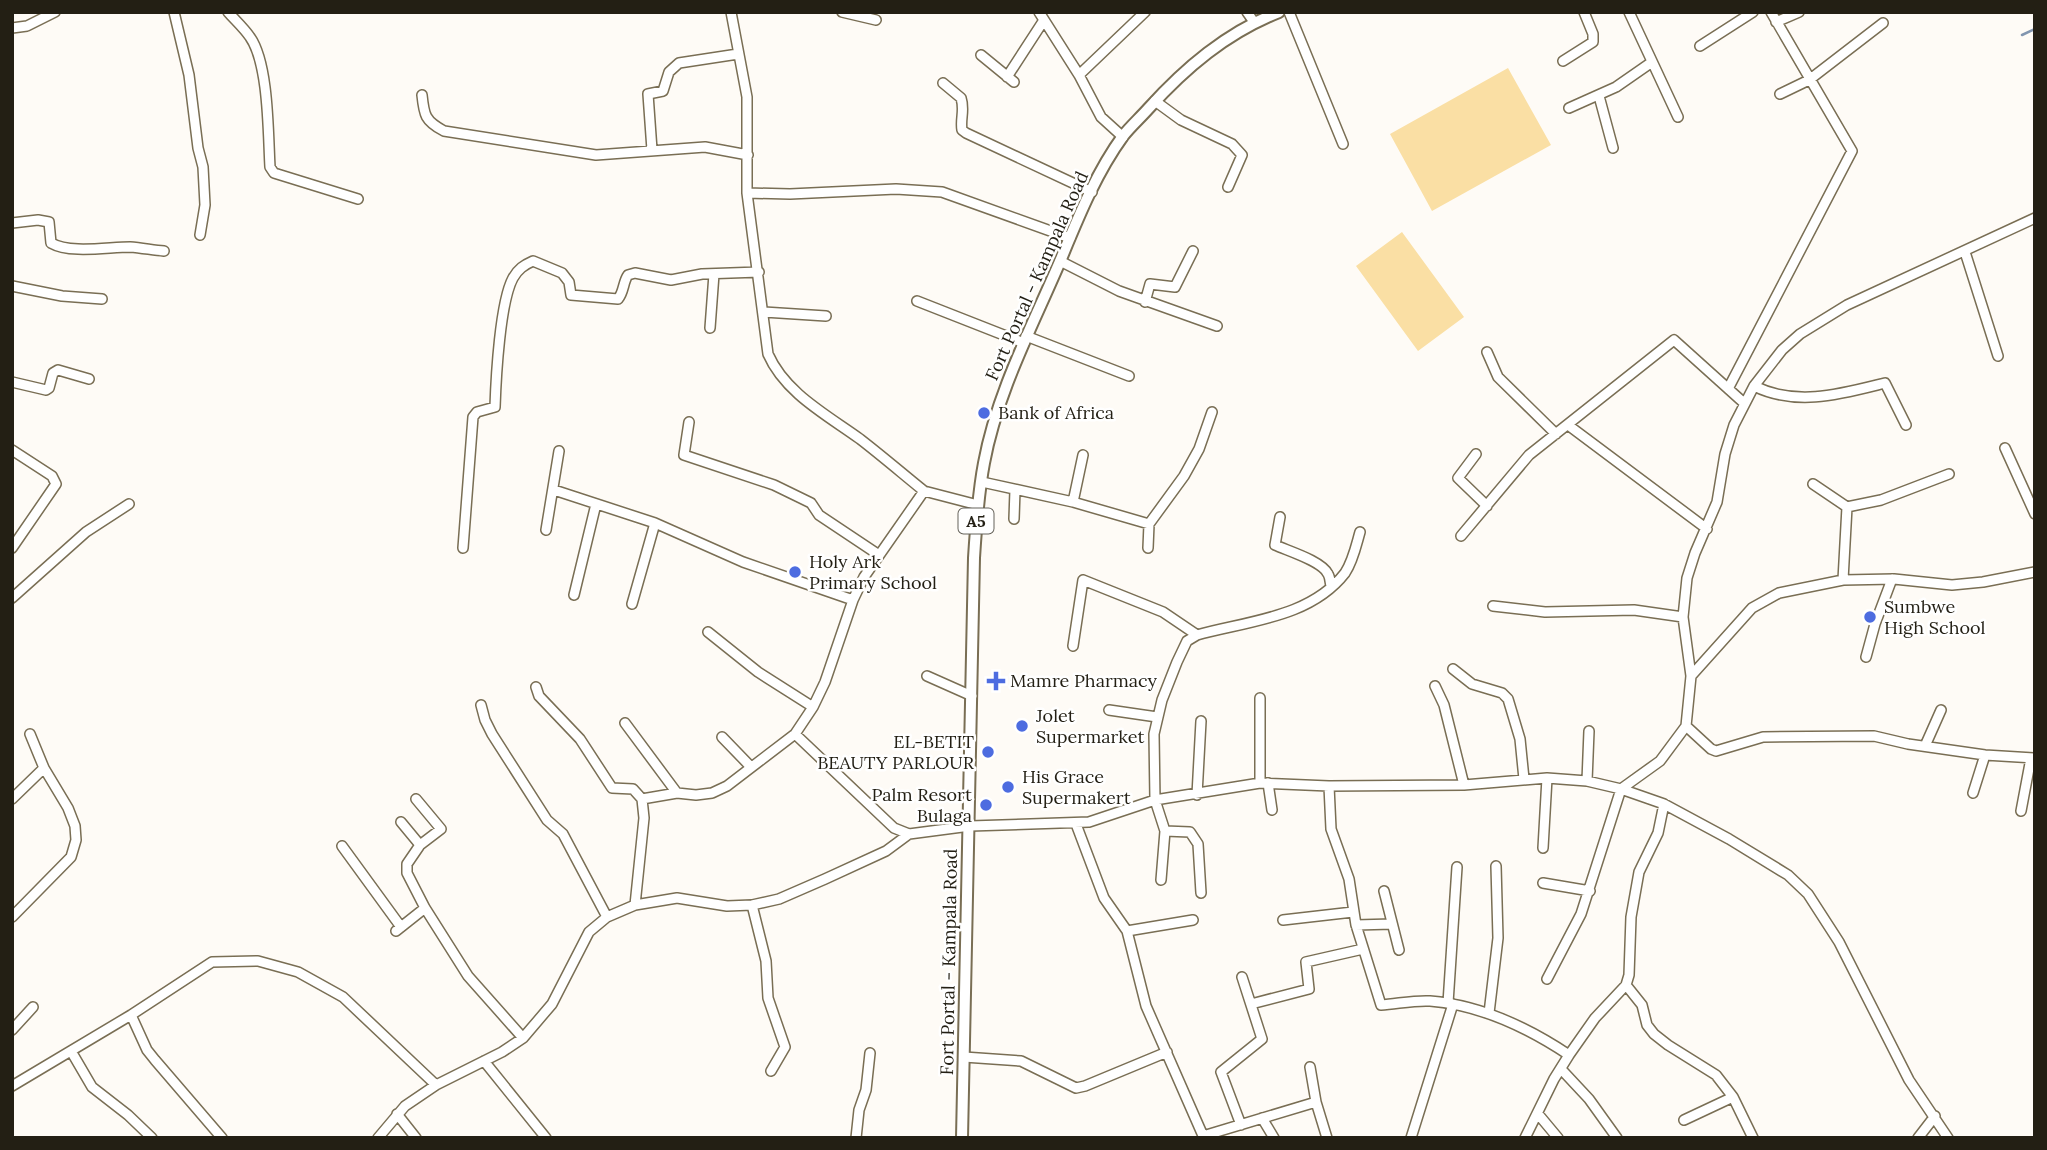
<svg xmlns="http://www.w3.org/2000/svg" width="2047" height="1150" viewBox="0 0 2047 1150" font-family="Lora,serif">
<rect width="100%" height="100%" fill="#fefbf6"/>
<path fill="#fadfa4" d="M1508,68L1551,145L1432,211L1390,134Z
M1402,232L1464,317L1418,351L1356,266Z"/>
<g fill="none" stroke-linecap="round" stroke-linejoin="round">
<path stroke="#8195af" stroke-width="2.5" d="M2022,35L2035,29"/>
<defs>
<path id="minor" d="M174,12L189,75L198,148L203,167L205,205L200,235
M228,12C235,20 244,28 250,37C269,64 268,134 270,167L274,173L358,199
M731,12L747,97V193L768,354C785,393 827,415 860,439C882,456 903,474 924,491
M842,12L876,20
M1039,12L1079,75L1101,117L1123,137
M1247,12L1254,22
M1289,12L1343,144
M1629,12L1678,117
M1776,22L1799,12
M12,28L27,26L55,12
M1700,46L1753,12
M981,55L1014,82
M1563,61L1593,42V34L1584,12
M1079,75L1145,12
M1007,77L1044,20
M943,83L961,98C965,110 960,119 962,130L966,133L1092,192
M1780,94L1809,80L1883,23
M422,95C424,115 425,121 444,131L596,155L705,147L748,155
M1599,96L1613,148
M1155,101L1181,120L1232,144L1242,155L1228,187
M1569,108L1616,87L1652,62
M652,150L648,94L663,91L669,72L679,63L738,54
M747,193L790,194L896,189L942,192L1070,238
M12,223L38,220L49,222L51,243C70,254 108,247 130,247C142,248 153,250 164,251
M1965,252L1998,356
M1060,261L1119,291L1217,326
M12,286L62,296L102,299
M917,301L1024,343
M1145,302L1150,284L1175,287L1193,251
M764,312L826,316
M710,328L714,274
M1026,336L1129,376
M1487,352L1498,377L1556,434
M12,382L46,390L49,388L53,373L58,370L89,379
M1754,386C1797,407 1841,394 1885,383L1906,425
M1729,387L1852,151L1771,12
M689,422L684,455L774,485L811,503L819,515L879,555
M1568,425L1707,529
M2005,448L2035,514
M12,450L52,476L56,484L12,548
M1476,454L1458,478L1487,506
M982,482L1073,502L1149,524
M1813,484L1847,507
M554,490L655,523L743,562L853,600
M1073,502L1083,455
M1280,517L1275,545C1288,551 1322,561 1328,574C1330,577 1330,582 1331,586
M1014,519L1015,490
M546,530L559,451
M1461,536L1529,455L1674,340L1744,403
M463,548L473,417L477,412L495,407C496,377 500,302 513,278C518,269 524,265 533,261L562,273L569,282L571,295L618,299C624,292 623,282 628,275L635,273L671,280L702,274L759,272
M1148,548L1149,524L1184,476L1199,449L1212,412
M1843,580L1847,507L1881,500L1949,474
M574,595L596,504
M12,598L86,532L129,504
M632,604L655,523
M1493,606L1545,612L1634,610L1683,617
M708,632L758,672L813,707
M1073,646L1083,580L1163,612L1197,635
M1866,657L1875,624L1892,579
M1453,669L1472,684L1502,693L1508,699L1520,739L1524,779
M927,676L972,696
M1691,676L1752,608L1779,593L1843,580L1894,579L1952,585L1983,582L2035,572
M1435,686L1444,705L1464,785
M536,687L539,696L580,739L612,788L633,789L642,799L644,818L635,905
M1260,698V783
M481,705L485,720L492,734L547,820L563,834L607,917
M1109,710L1157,717
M625,723L677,793
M1686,726L1711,749L1716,751L1763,737L1874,736L1908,744L1985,755L2035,758
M795,734L894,828L909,834
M722,737L750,766
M1925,746L1941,710
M1587,781L1589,731
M1268,783L1272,810
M1329,786L1331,829L1349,879L1356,925L1381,1005C1397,1004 1414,1000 1430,1001C1481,1005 1527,1027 1569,1055
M1973,793L1985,755
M1197,795L1201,721
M12,799L44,768
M416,799L441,829L420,845L407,864V873L425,908L468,976L523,1038
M642,799L677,793L696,795L712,793L727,786L795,734L813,707L825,682L853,600L864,577L924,491L978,505
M2021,811L2031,758
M401,822L420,845
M1076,824L1104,898L1127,931L1146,1006L1204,1138
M1165,831L1190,832L1198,844L1201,893
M342,846L401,927
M1543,848L1547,778
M1161,880L1165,831L1155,800L1154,734L1162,700L1177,662L1187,641L1197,635C1247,621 1310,618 1345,573C1353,561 1356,546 1360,532
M1543,883L1590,891
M1384,891L1399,950
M752,905L766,961L768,998L785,1047L771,1071
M12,917L71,857L76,840L75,826L68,808L44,768L30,734
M1283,920L1353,912
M1356,925L1392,924
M396,931L425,908
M1127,931L1193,920
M1547,979L1581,914L1621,789L1660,761L1686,726L1691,676L1683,617L1687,578L1695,553L1717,502L1725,454L1734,425L1754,386L1782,350L1800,334L1847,305L2035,218
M1626,985L1642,1005L1647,1025L1654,1034L1668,1045L1716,1075L1733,1097L1753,1138
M1448,1003L1457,867
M1251,1004L1309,989L1306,962L1363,949
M1489,1013L1498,938L1496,866
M131,1015L147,1050L155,1060L222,1138
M12,1030L33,1007
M71,1051L92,1087L128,1115L152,1138
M964,1057L1021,1061L1076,1088L1085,1086L1167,1052
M484,1061L546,1138
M1310,1067L1316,1102L1327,1138
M1561,1069L1589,1099L1617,1138
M12,1086L131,1015L212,962L258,961L298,972L343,997L436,1085
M397,1114L416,1138
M1538,1114L1558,1138
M1262,1118L1274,1138
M1684,1120L1733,1097
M1241,1125L1221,1072L1262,1039L1242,977
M1203,1136L1316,1102
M378,1138L405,1106L436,1085L502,1052L523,1038L552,1004L589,932L607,917L635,905L677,898L727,906L752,905L779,899L825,879L886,851L909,834L970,826L1089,822L1155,800L1260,783L1329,786L1464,785L1547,778L1587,781L1621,789L1664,804L1729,839L1788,875L1808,894L1839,942L1909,1080L1948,1138
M856,1138L859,1110L866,1090L870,1053
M1411,1138L1453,1004
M1525,1138L1554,1079L1569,1055L1595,1018L1626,985L1629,975L1631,917L1639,872L1658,833L1664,804
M1918,1138L1935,1116"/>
<path id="major" d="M962,1138L974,558C976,526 978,494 984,463C997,392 1033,325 1061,259C1078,218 1096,173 1123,136C1130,127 1140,118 1148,109C1185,68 1226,33 1279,12"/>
</defs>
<use href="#minor" stroke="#796e54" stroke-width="12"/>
<use href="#major" stroke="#796e54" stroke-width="14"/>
<use href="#minor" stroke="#fff" stroke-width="9"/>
<use href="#major" stroke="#fff" stroke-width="10"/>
</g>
<g fill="#4d6ce0" stroke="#fff" stroke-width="2.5">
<circle cx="984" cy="413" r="7"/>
<circle cx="795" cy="572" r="7"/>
<circle cx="1870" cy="617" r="7"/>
<path d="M992.5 670.5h7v7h7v7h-7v7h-7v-7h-7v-7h7z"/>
<circle cx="1022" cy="726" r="7"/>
<circle cx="988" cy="752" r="7"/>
<circle cx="1008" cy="787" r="7"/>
<circle cx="986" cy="805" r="7"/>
</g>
<g text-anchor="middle" stroke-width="5" stroke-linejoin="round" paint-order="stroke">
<rect fill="#fff" stroke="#65625a" stroke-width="2" x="958.5" y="508.5" width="35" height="25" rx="5"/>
<g font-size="16" font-weight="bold" fill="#231f14">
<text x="976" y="527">A5</text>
</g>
<g font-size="18" fill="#231f14" stroke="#fff">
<text transform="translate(1037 276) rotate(-66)" y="6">Fort Portal - Kampala Road</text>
<text transform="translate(949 962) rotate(-89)" y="6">Fort Portal - Kampala Road</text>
</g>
<g font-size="18" fill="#231f14" stroke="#fff" text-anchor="start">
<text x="998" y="419">Bank of Africa</text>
<text x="809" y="568">Holy Ark<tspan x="809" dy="21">Primary School</tspan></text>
<text x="1884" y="613">Sumbwe<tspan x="1884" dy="21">High School</tspan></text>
<text x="1010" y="687">Mamre Pharmacy</text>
<text x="1036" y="722">Jolet<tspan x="1036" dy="21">Supermarket</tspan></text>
<text x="974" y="748" text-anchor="end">EL-BETIT<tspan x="974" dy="21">BEAUTY PARLOUR</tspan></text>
<text x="1022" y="783">His Grace<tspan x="1022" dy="21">Supermakert</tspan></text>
<text x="972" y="801" text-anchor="end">Palm Resort<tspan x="972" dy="21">Bulaga</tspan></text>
</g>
</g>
<rect width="2047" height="1150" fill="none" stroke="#231f14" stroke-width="28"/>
</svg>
